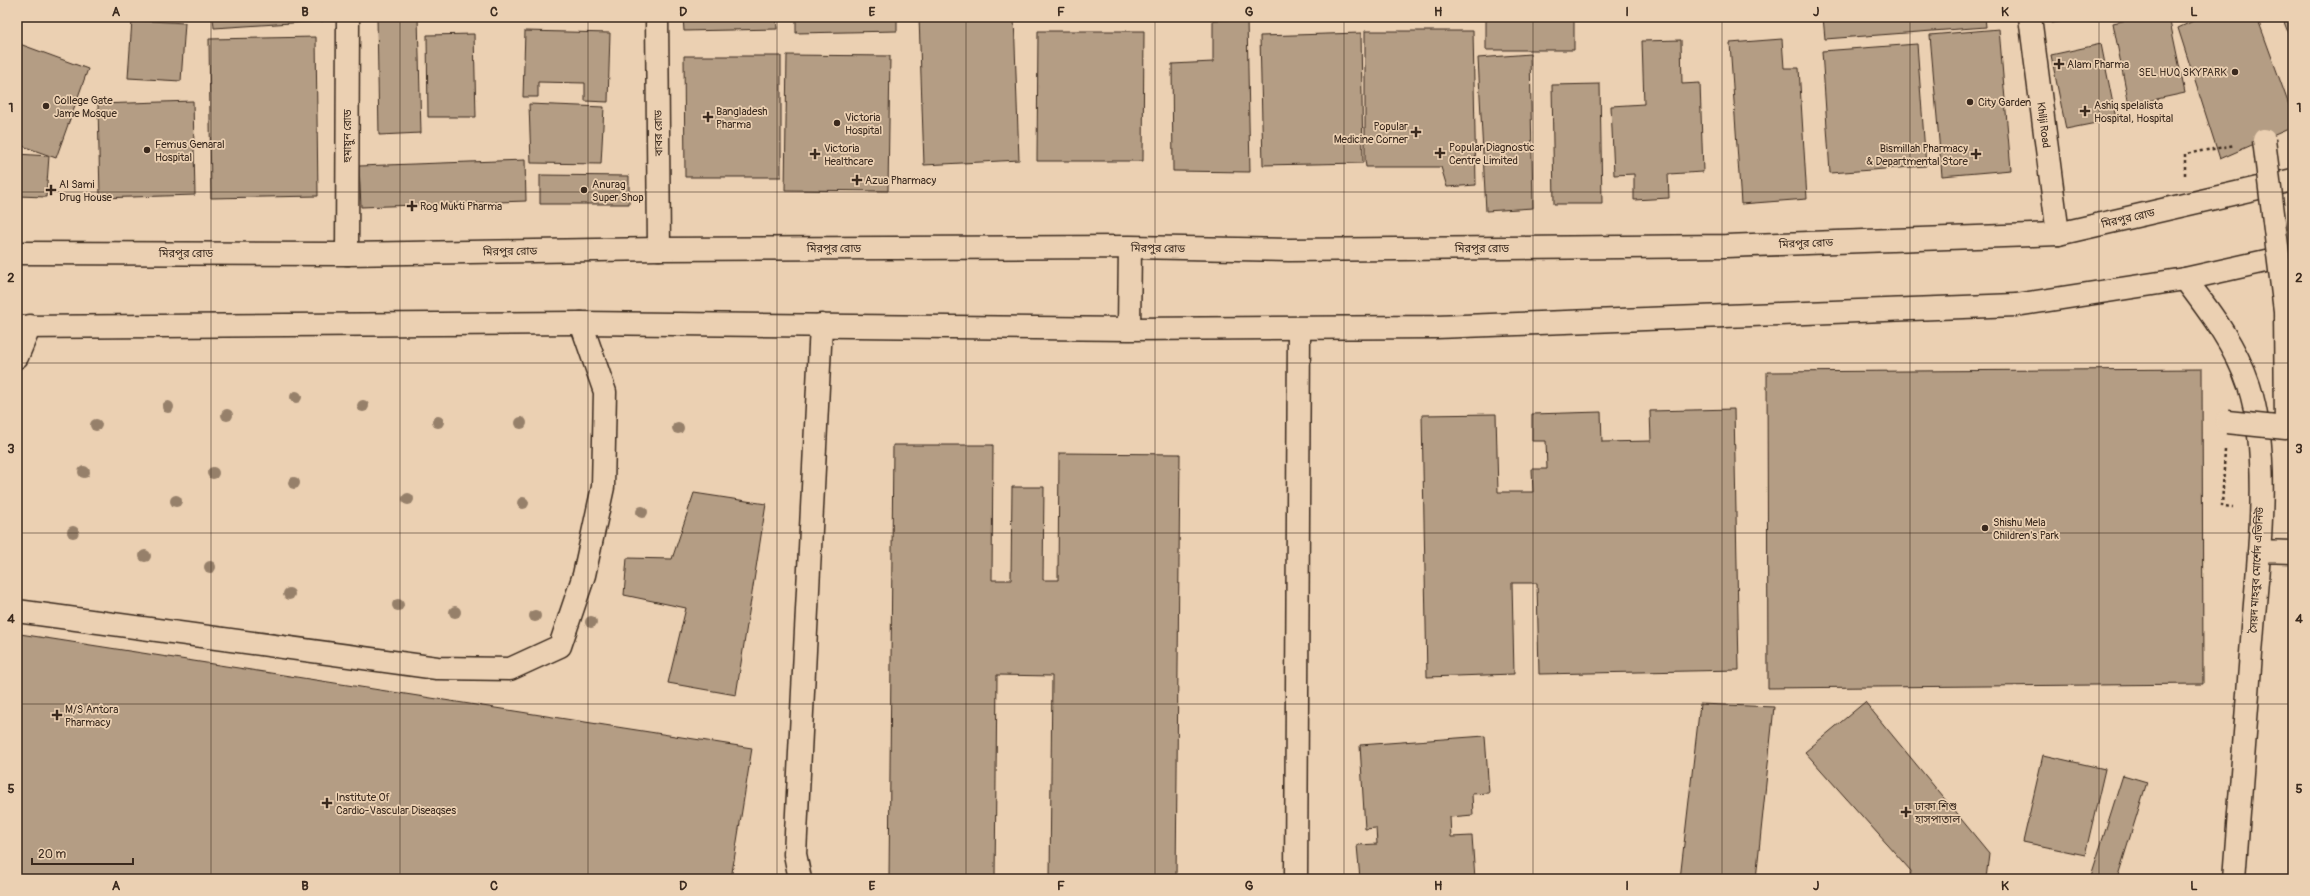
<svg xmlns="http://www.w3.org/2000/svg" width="2310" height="896" viewBox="0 0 2310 896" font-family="Pangolin,'Noto Sans Bengali',sans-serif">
<rect width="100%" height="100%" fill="#ebd0b2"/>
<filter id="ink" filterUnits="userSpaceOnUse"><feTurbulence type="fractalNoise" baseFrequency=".025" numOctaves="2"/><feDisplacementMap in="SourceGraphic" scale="8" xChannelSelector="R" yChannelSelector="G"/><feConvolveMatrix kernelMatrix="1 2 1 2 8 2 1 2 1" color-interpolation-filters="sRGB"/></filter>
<g filter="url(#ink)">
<path fill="#b49d84" stroke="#3b2a1e" d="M213,17H322L323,21L214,28Z
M377,17H418L421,133L379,135Z
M683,17H776L777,29L684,31Z
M796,17H897V31L796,33Z
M919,17H1014L1019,160L924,165Z
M1486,17H1574V50H1486Z
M1823,17H1985L1986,27L1825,39Z
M2051,17H2089L2052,23Z
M2141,17H2169L2185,93L2129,105L2113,23Z
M2202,17H2257L2293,116V127L2220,159L2178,28Z
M2282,17H2293V45Z
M1247,19L1250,172L1173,171L1172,64L1213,62V20Z
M132,20L185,23L181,81L128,78Z
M1999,29L2011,170L1942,176L1930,35Z
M525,31L610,33L608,102L585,101V83L538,82V97H523Z
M1038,31H1144L1143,161H1037Z
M1365,31H1473L1476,185L1447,187L1441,167H1366L1365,160Z
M1361,33L1363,163L1263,165L1260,36Z
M474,34L476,117H428L427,35Z
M316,37L318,196L211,198L209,39Z
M1782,39L1784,68H1799L1807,199L1741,204L1730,43Z
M1681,40L1682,84L1700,83L1703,172L1668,174L1669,198L1634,200V174L1614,175L1611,106L1644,104L1642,41Z
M17,43L88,69L56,158L17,144Z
M1917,44L1926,166L1830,173L1822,51Z
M2101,44L2116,119L2066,129L2051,55Z
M1530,54L1533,208L1486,211L1478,58Z
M787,55L890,56L888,191L785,190Z
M684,56H781V177H685Z
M1600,84L1602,204H1554L1552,85Z
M193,101L195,195L100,198L98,104Z
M529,104L604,107L601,164L531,163Z
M17,154L49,156L46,197L17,196Z
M525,160L526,201L361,207L359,166Z
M540,175L629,176V204H540Z
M2202,369L2203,684L1768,688L1767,372Z
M1734,409L1739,670L1539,674L1537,583H1512L1514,674L1427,677L1422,415L1496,414L1498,492H1533L1532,469H1547L1546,441H1532V414L1601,412L1602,442L1651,441L1650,411Z
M893,445H993L992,580H1011L1012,487H1044L1043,580H1058L1059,453L1180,454L1176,879H1050L1052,676L997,675L995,879H889Z
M694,493L766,504L736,695L668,683L686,608L624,595L627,558L672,559Z
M20,634L752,748L731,879H17V651Z
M1865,702L1989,853L1986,879H1910L1911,871L1805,752Z
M1700,704L1774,707L1756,879H1680Z
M1485,736L1489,793L1472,794L1473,815L1450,817L1451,837L1472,836L1475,879H1360L1357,845L1377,844L1376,828L1365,829L1360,745Z
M2043,755L2105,769L2085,855L2023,842Z
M2123,775L2147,782L2117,879H2090Z"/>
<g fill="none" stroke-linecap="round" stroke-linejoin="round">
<defs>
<path id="minor" d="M657,17L659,249
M2030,17L2058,234
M347,254L348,17
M17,357L30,326
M17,611L437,668L510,669L560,646L584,575L603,487L605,392L581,323
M800,879L795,854L821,325
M1296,879L1299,329"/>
<path id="major" d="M2185,279C2210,312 2236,346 2249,386C2271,454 2259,555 2253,627C2247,711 2240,795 2234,879
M2259,551L2293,552"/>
<path id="highway" d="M17,253L347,254L659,249L1130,247L1289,250L1726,246L2058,234L2293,180
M17,327L581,323L1129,329L1436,327L2016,305L2185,279L2293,255
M1129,329L1130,247"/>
</defs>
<use href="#minor" stroke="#3b2a1e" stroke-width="25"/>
<use href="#major" stroke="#3b2a1e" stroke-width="25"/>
<use href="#highway" stroke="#3b2a1e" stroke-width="25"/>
<path stroke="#3b2a1e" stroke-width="2.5" stroke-dasharray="3 3" stroke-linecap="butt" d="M2185,175V154L2235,145
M2225,450L2222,506L2233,507"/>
<use href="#minor" stroke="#ebd0b2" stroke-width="22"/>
<use href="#major" stroke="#ebd0b2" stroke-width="22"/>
<use href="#highway" stroke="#ebd0b2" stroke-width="22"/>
<defs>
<path id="minor-bridge" d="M2227,422L2286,428L2285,311L2264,140"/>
</defs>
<use href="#minor-bridge" stroke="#3b2a1e" stroke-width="25" stroke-linecap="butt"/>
<use href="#minor-bridge" stroke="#ebd0b2" stroke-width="22"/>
</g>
<g fill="#96806a">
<circle cx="296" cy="397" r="6"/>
<circle cx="363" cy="406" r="6"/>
<circle cx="168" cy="407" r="6"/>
<circle cx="227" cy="415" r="6"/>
<circle cx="438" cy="422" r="6"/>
<circle cx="521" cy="423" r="6"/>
<circle cx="96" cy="425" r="6"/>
<circle cx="678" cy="428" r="6"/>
<circle cx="84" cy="472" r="6"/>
<circle cx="213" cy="473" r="6"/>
<circle cx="294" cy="483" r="6"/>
<circle cx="408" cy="499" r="6"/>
<circle cx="176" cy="501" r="6"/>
<circle cx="523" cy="503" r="6"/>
<circle cx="642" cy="512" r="6"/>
<circle cx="73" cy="532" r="6"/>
<circle cx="145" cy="556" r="6"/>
<circle cx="210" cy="567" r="6"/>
<circle cx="289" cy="594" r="6"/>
<circle cx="398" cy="605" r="6"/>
<circle cx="455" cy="612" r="6"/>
<circle cx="535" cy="616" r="6"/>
<circle cx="591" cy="622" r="6"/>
</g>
</g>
<path fill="none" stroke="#3b2a1e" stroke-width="1" stroke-opacity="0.55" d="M211,17V879M400,17V879M588,17V879M777,17V879M966,17V879M1155,17V879M1344,17V879M1533,17V879M1722,17V879M1910,17V879M2099,17V879M17,192H2293M17,363H2293M17,533H2293M17,704H2293"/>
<g fill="#3b2a1e" stroke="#ebd0b2" stroke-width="1.5">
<path d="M2057 58h4v4h4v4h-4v4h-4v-4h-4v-4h4z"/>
<circle cx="2235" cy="72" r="4"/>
<circle cx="1970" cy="102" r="4"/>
<circle cx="46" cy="106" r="4"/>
<path d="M2083 105h4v4h4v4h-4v4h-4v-4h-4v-4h4z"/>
<path d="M706 111h4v4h4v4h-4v4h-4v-4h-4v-4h4z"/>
<circle cx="837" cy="123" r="4"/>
<path d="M1414 126h4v4h4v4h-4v4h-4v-4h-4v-4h4z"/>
<circle cx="147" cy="150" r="4"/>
<path d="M1438 147h4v4h4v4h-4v4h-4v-4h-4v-4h4z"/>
<path d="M813 148h4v4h4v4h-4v4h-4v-4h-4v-4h4z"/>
<path d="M1974 148h4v4h4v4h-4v4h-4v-4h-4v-4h4z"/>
<path d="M855 174h4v4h4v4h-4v4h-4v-4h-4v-4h4z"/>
<path d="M49 184h4v4h4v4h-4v4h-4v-4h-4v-4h4z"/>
<circle cx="584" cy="190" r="4"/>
<path d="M410 200h4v4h4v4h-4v4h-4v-4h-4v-4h4z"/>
<circle cx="1985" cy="528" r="4"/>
<path d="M55 709h4v4h4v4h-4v4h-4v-4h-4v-4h4z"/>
<path d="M325 797h4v4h4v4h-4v4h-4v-4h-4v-4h4z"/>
<path d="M1904 806h4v4h4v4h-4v4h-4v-4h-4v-4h4z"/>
</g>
<g text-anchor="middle" stroke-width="3.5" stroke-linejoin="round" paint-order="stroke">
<g font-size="11" fill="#3b2a1e" stroke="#ebd0b2" text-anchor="start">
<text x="2067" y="68">Alam Pharma</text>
<text x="2227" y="76" text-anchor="end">SEL HUQ SKYPARK</text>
<text x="54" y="104">College Gate<tspan x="54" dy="13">Jame Mosque</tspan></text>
<text x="1978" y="106">City Garden</text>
<text x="2094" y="109">Ashiq spelalista<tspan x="2094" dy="13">Hospital, Hospital</tspan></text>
<text x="716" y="115">Bangladesh<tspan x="716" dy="13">Pharma</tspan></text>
<text x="845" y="121">Victoria<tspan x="845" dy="13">Hospital</tspan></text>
<text x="1408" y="130" text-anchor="end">Popular<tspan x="1408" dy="13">Medicine Corner</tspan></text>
<text x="155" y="148">Femus Genaral<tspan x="155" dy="13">Hospital</tspan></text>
<text x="1449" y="151">Popular Diagnostic<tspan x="1449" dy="13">Centre Limited</tspan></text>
<text x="824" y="152">Victoria<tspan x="824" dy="13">Healthcare</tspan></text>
<text x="1968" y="152" text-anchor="end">Bismillah Pharmacy<tspan x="1968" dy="13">&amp; Departmental Store</tspan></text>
<text x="865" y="184">Azua Pharmacy</text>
<text x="59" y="188">Al Sami<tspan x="59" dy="13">Drug House</tspan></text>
<text x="592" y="188">Anurag<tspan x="592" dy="13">Super Shop</tspan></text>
<text x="420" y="210">Rog Mukti Pharma</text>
<text x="1993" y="526">Shishu Mela<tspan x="1993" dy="13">Children's Park</tspan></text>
<text x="65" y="713">M/S Antora<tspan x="65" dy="13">Pharmacy</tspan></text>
<text x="336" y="801">Institute Of<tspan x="336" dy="13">Cardio-Vascular Diseaqses</tspan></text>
<text x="1915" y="810">ঢাকা শিশু<tspan x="1915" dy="13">হাসপাতাল</tspan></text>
</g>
<g font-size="11" fill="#3b2a1e" stroke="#ebd0b2">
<text transform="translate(2044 125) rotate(83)" y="4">Khilji Road</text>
<text transform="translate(658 133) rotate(-91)" y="4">বাবর রোড</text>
<text transform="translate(347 136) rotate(-90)" y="4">হুমায়ুন রোড</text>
<text transform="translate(2128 218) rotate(-13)" y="4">মিরপুর রোড</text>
<text transform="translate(1806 243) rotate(-2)" y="4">মিরপুর রোড</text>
<text x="834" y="252">মিরপুর রোড</text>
<text transform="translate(1158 248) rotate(1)" y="4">মিরপুর রোড</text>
<text x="1482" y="252">মিরপুর রোড</text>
<text transform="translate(510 251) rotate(-1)" y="4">মিরপুর রোড</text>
<text x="186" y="257">মিরপুর রোড</text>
<text transform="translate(2256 570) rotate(-87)" y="4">সৈয়দ মাহবুব মোর্শেদ এভিনিউ</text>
</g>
</g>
<rect width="2310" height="896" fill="none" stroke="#ebd0b2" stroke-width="44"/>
<path d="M32 858v6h101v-6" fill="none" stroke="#3b2a1e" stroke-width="2"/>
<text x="38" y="858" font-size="12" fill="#3b2a1e" stroke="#ebd0b2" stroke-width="3" paint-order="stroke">20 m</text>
<rect x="22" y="22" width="2266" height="852" fill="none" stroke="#3b2a1e" stroke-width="1.5"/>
<g font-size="13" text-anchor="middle" font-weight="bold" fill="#3b2a1e">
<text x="116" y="16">A</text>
<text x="305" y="16">B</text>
<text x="494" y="16">C</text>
<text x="683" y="16">D</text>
<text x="872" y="16">E</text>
<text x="1061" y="16">F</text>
<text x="1249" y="16">G</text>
<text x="1438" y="16">H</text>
<text x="1627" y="16">I</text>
<text x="1816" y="16">J</text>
<text x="2005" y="16">K</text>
<text x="2194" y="16">L</text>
<text x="11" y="112">1</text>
<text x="2299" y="112">1</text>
<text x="11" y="282">2</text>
<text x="2299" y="282">2</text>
<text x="11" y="453">3</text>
<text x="2299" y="453">3</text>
<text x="11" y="623">4</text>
<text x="2299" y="623">4</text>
<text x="11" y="793">5</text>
<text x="2299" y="793">5</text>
<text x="116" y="890">A</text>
<text x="305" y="890">B</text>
<text x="494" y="890">C</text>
<text x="683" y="890">D</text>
<text x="872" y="890">E</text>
<text x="1061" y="890">F</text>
<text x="1249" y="890">G</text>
<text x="1438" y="890">H</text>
<text x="1627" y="890">I</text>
<text x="1816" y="890">J</text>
<text x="2005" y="890">K</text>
<text x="2194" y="890">L</text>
</g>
</svg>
